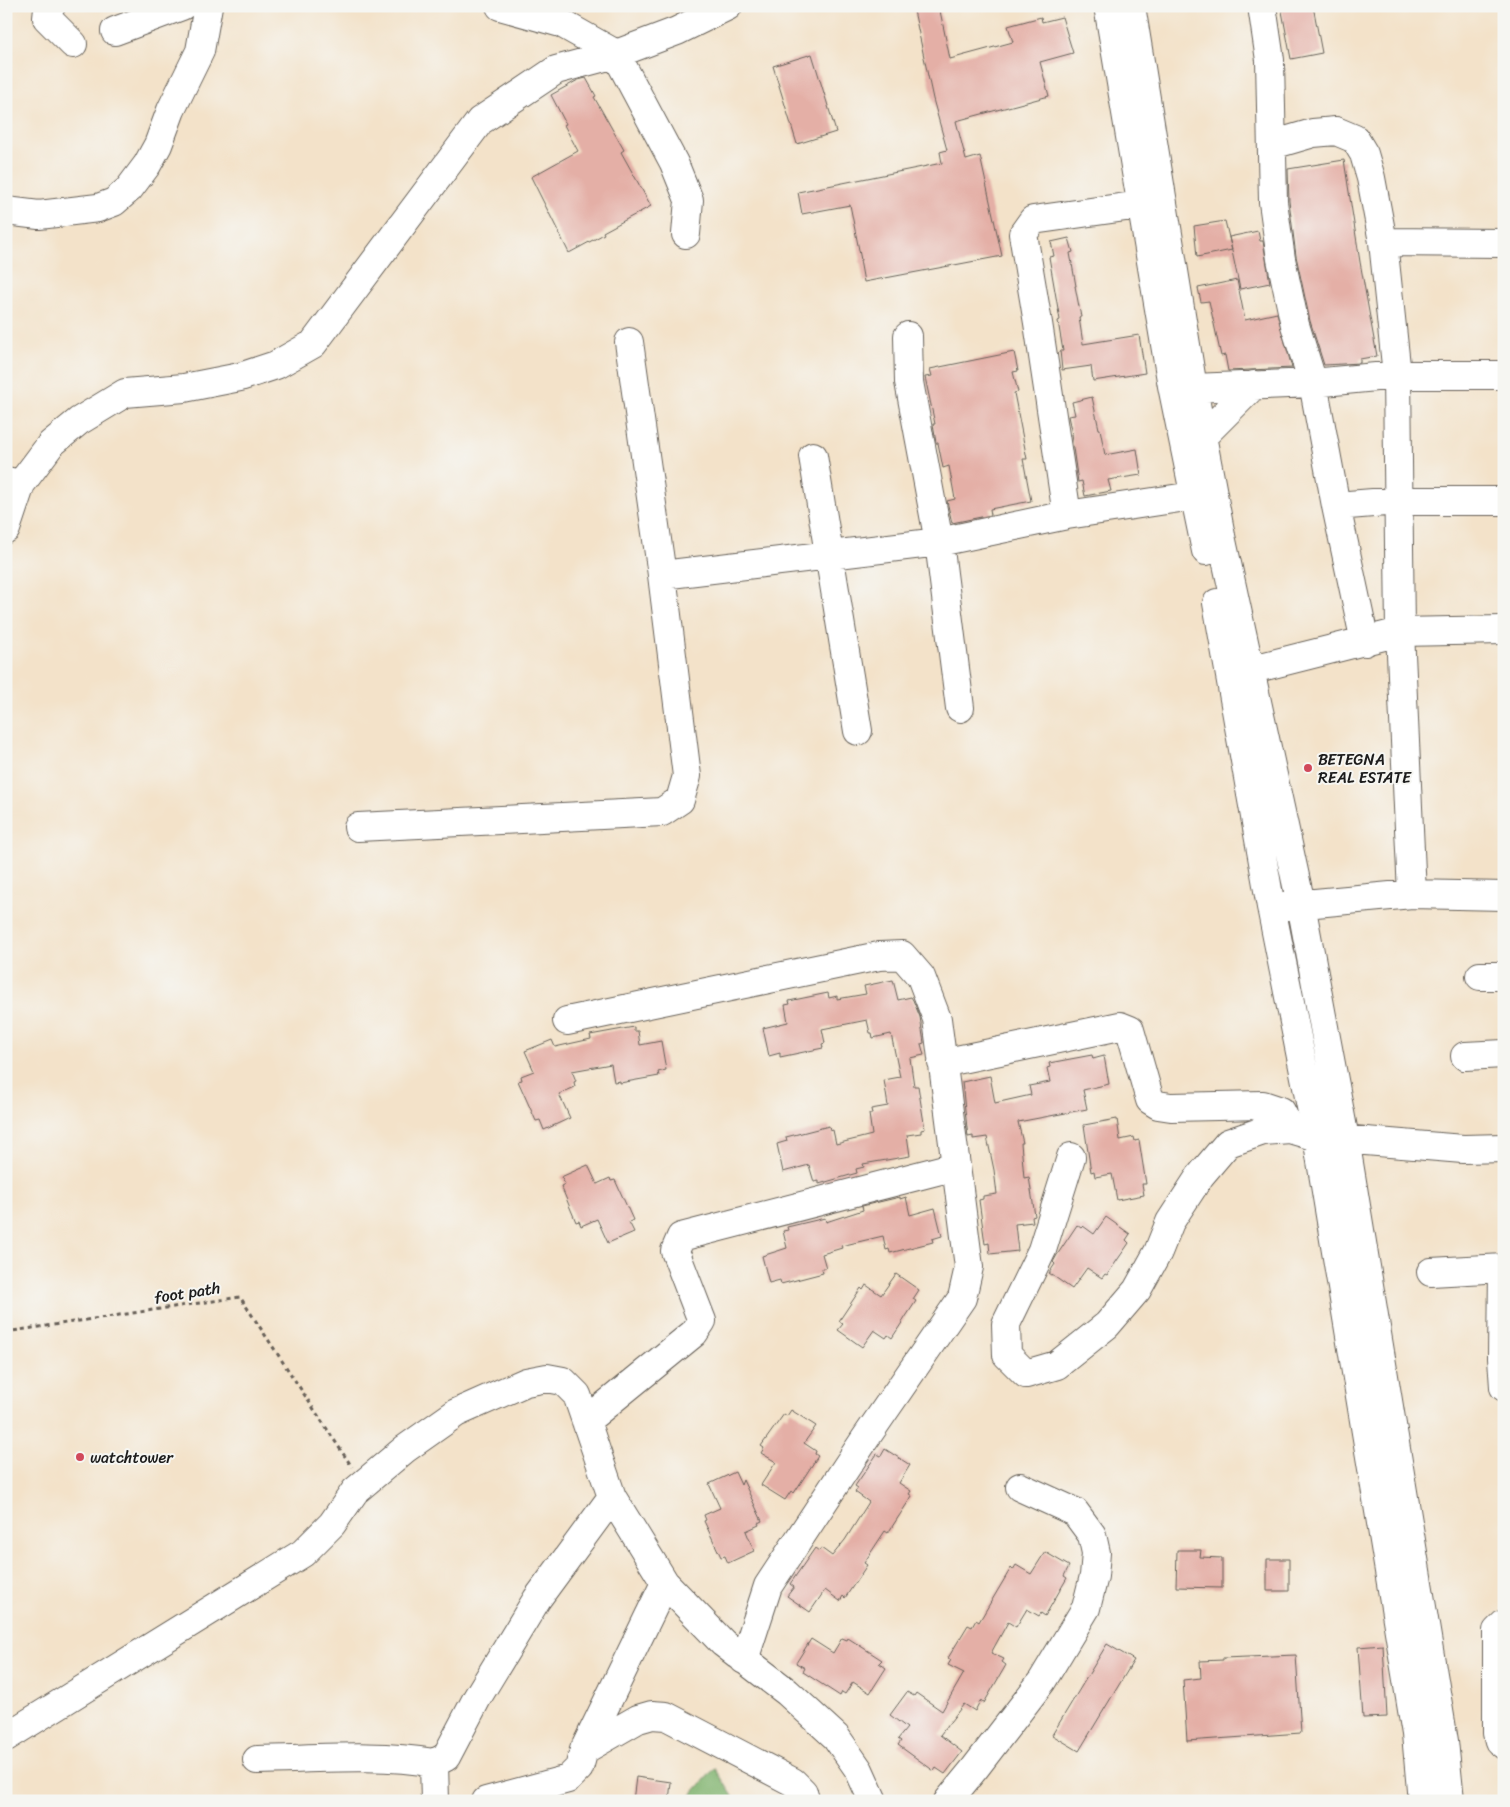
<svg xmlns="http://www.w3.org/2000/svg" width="1510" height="1807" viewBox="0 0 1510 1807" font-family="Sriracha,sans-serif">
<rect width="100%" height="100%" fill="#f6f6f2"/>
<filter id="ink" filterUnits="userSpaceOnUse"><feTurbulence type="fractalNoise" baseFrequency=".02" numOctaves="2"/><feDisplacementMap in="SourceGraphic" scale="10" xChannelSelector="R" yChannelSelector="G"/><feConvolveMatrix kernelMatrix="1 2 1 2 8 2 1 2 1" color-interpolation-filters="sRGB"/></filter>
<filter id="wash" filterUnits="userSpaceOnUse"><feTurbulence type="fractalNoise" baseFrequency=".0096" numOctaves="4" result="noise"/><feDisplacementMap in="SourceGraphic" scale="20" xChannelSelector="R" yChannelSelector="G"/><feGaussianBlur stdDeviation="1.12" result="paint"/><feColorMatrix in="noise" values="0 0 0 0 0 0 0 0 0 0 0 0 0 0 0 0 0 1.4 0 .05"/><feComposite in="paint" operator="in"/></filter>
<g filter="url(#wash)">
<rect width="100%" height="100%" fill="#f3e2c9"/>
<path fill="#7fb26d" stroke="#4e6744" d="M715,1768L736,1801H686Z"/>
<g id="blocks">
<path fill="#e4afa6" d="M913,6H939L950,59L1013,42L1008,26L1041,17L1042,22L1062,17L1073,53L1040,62L1049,96L956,121L966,160L980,156L1002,256L864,282L860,260H861L850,205L802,214L798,192L942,163L940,152L947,150L933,99Z
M1281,6H1313L1322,53L1291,59Z
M812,54L836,132L797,144L773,66Z
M586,78L596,96L594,97L624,150L621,152L651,206L603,232L604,234L569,253L531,177L578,151L564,125L566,124L551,95L578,80Z
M1344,160L1360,262L1377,356L1360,359V363L1324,365L1310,321L1296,256L1289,201L1288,169Z
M1225,221L1232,250L1197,257L1194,226Z
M1258,231L1260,241H1263L1270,283L1240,289L1229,237Z
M1069,238L1073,252L1070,253L1076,286H1075L1081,317H1079L1083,344L1139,335L1145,373L1093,381L1091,366L1062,370L1060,351H1063L1058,321L1060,320L1049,257L1054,256L1051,242Z
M1237,280L1245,320L1277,313L1292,368L1228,371L1225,355L1221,356L1209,301L1201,302L1198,288Z
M1014,352L1018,371L1013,372L1018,392L1014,393L1027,459H1023L1031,501L990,509L991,515L952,523L947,501L955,499L949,466L943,468L938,443H936L933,424H935L925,377L932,376L930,369Z
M1092,397L1099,429H1100L1105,455L1137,449L1141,475L1108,480L1111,491L1085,496L1082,481L1078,482L1071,434H1072L1068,416L1075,415L1072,402Z
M893,980L898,1000L911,997L913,1000L920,1017L924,1043L921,1044L924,1055L910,1058L914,1086H918L925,1129L921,1130V1133L907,1135L910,1156L863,1164L864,1167L856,1169L857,1173L819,1184V1181L814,1182L809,1165L783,1172L777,1144L787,1141L786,1137L829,1126L830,1131L833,1130L836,1144L872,1135L869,1114H872L871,1109L888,1106L884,1080L900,1077L891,1034L873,1038L872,1033H870L867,1020L822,1029L825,1043L822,1044L823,1048L780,1057V1053L769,1056L763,1028L788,1022L785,1005L790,1004L789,1001L828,993L829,998L837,996V999L866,994L864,986Z
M634,1027V1031H638L640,1045L661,1041L666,1070L658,1072L659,1076L620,1083V1081L614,1082L611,1064L572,1071L576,1081L574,1082L575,1087L559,1094L570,1118L544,1130L540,1120L536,1121L518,1081L522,1080L521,1076L534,1071L525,1051L552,1040L555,1047L591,1039L590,1035Z
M1092,1055L1093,1059L1104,1056L1109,1084L1083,1090L1087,1109L1018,1122L1023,1143H1021L1024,1178L1029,1177L1035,1216L1032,1217L1033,1222L1015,1224L1018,1251L990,1254L989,1243L985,1244L979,1200L983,1199V1196L997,1194L994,1170L987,1137L973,1139V1136L968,1137L962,1082L990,1076L995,1103L1031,1095L1029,1086L1050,1082L1047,1068L1050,1067L1049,1063Z
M1117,1119L1120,1140L1134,1137L1135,1141L1139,1140L1146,1184H1142L1144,1195L1117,1200L1112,1174L1095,1177L1094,1171L1091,1172L1084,1125Z
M588,1165L597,1184L610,1178L611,1181L615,1180L633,1220L629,1222L634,1232L608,1243L597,1219L581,1226L579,1221L576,1222L561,1186L565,1184L561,1177Z
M900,1197V1199L906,1197L910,1215L935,1208L942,1236L932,1239L933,1242L890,1253L889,1249L886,1250L883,1236L841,1246L842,1248L822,1254L826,1268H822L823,1273L781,1284L780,1280L769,1283L762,1256L787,1248L783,1231L788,1230L787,1227L825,1218L826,1222L863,1210L862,1206Z
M1106,1217L1130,1234L1126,1240L1129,1243L1107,1275L1105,1274L1102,1278L1087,1268L1072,1289L1049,1273L1055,1264L1053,1262L1057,1255L1077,1225L1081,1228L1083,1226L1094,1234Z
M896,1274L919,1290L913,1299L916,1301L892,1338L888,1335L886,1338L874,1330L862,1347L838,1330L843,1324L839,1321L861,1288L863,1290L866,1285L881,1295Z
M791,1410L816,1426L804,1443L816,1451L815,1454L818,1456L794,1493L791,1491L785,1500L761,1485L776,1462L761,1453L764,1448L761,1446L784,1414L787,1416Z
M885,1449L910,1465L899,1483L911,1491L909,1494L912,1496L888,1533L885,1531L864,1563L867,1565L845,1598L843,1596L840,1601L825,1590L810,1612L787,1596L794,1587L790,1584L815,1548L819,1551L821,1548L832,1556L845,1540L869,1502L855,1492L858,1488L855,1486L877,1454L881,1456Z
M735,1472L741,1485L743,1480L762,1521L758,1523L759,1525L746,1531L754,1551L728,1563L725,1556L721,1557L704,1521L706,1520L704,1515L720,1508L709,1484Z
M1177,1550H1201L1200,1557L1222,1558V1588L1176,1587Z
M1045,1552L1069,1566L1064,1576L1067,1578L1045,1616L1041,1613L1039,1616L1027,1609L1016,1627L1008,1622L991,1653L1004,1659L1002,1662L1006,1665L984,1703L980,1701L975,1711L964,1704L940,1735L962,1752L945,1774L936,1768L934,1771L898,1745L901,1741L898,1739L907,1728L890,1715L907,1692L914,1696L916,1693L942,1711L964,1673L948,1665L951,1660L948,1658L968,1625L972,1627L976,1620L979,1622L1011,1568L1013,1570L1016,1565L1031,1574Z
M1267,1559H1289V1591H1267Z
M842,1638L847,1640L848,1638L882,1660L879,1663L886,1668L870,1693L853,1682L845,1694L842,1692L840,1696L803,1672L805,1668L796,1663L811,1639L833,1653Z
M1107,1644L1134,1660L1079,1751L1052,1735Z
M1383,1645L1387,1717L1363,1718L1358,1647Z
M1296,1655L1301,1733L1187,1741L1183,1680L1201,1678L1200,1661L1223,1660V1658Z
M636,1777L671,1782L669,1801H633Z"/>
</g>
</g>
<g filter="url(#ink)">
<use href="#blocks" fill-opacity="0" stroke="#676159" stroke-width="1"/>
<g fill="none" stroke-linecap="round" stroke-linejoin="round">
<defs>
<path id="minor" d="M51,6L48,9L47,18L73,44
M500,6L561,23L616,54L674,163L689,200L686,234
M1108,6L1172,386L1206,551
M1131,6L1193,388L1221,536L1301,904L1345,1139L1444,1741L1450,1801
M1262,6L1270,60L1273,202L1281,259L1295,325L1313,383L1336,506L1365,642
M115,31L182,6
M1272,145L1313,133L1336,131L1355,139L1364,154L1371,178L1383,242L1397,375L1400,632L1412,894
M6,211L39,215L98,208L114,202L129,189L147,165L158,145L171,110L200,51L208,6
M1383,242L1504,243
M908,336L909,382L939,542L960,708
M1174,387L1193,388L1313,383L1397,375H1504
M1191,448L1254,385
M813,456L858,731
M6,481L21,484L51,444L79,421L125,393L184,388L240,377L276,365L313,344L480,121L556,70L616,54L677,31L728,6
M1336,506L1398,501H1504
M1067,515L1038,323L1023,234L1033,220L1140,205
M6,529L21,484
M662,575L939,542L1067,515L1193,496
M1217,603L1271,907L1317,1137L1416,1734L1422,1801
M1233,674L1400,632L1504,630
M358,827L662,812L680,800L687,776L662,575L629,342
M1283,906L1412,894L1504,896
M1480,976H1504
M567,1021L879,956L902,955L921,977L937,1019L969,1267L962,1298L865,1439L768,1586L744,1660
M1465,1056L1504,1054
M942,1063L1120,1026L1130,1030L1150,1100L1158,1105L1171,1107L1263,1105L1281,1111L1290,1129
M1071,1157L1042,1250L1006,1324L1007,1355L1026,1374L1057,1365L1107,1325L1137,1290L1158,1252L1170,1222L1200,1176L1228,1143L1263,1131L1290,1129L1317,1137L1463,1149L1504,1148
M1503,1268L1502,1358L1504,1387
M1431,1272L1504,1268
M586,1421L694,1333L702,1321L675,1251L681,1237L956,1166
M1504,1624L1497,1631V1733L1499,1741L1504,1745
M6,1737L303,1553L332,1524L355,1491L405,1449L456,1413L526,1382L547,1378L563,1381L577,1395L612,1497L665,1583L723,1643L787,1692L836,1737L859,1770L873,1801
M584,1750L638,1719L652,1715L666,1716L793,1782L803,1792L806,1801
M257,1760C316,1759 376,1753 434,1763
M435,1801L434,1763L446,1757L477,1698L537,1599L612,1497
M486,1801L568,1779L579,1768L584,1750L665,1583
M948,1801L975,1768L1042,1681L1086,1608L1094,1576L1096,1553L1092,1535L1075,1512L1020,1487"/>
</defs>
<use href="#minor" stroke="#676159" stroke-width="30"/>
<path stroke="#676159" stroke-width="3" stroke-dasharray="4 4" stroke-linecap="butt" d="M6,1332L240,1297L352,1467"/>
<use href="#minor" stroke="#fff" stroke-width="28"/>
</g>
</g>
<g fill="#d1495b" stroke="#f6f6f2" stroke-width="2">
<circle cx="1308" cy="768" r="5"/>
<circle cx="80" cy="1457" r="5"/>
</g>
<g text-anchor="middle" stroke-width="4" stroke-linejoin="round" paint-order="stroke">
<g font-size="16" fill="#1c1c1c" stroke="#f6f6f2" text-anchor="start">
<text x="1318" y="765">BETEGNA<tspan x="1318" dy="18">REAL ESTATE</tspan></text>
<text x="90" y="1463">watchtower</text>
</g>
<g font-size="16" fill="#1c1c1c" stroke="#f6f6f2">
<text transform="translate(187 1292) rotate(-9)" y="6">foot path</text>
</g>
</g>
<rect width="1510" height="1807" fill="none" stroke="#f6f6f2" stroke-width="25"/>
</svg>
